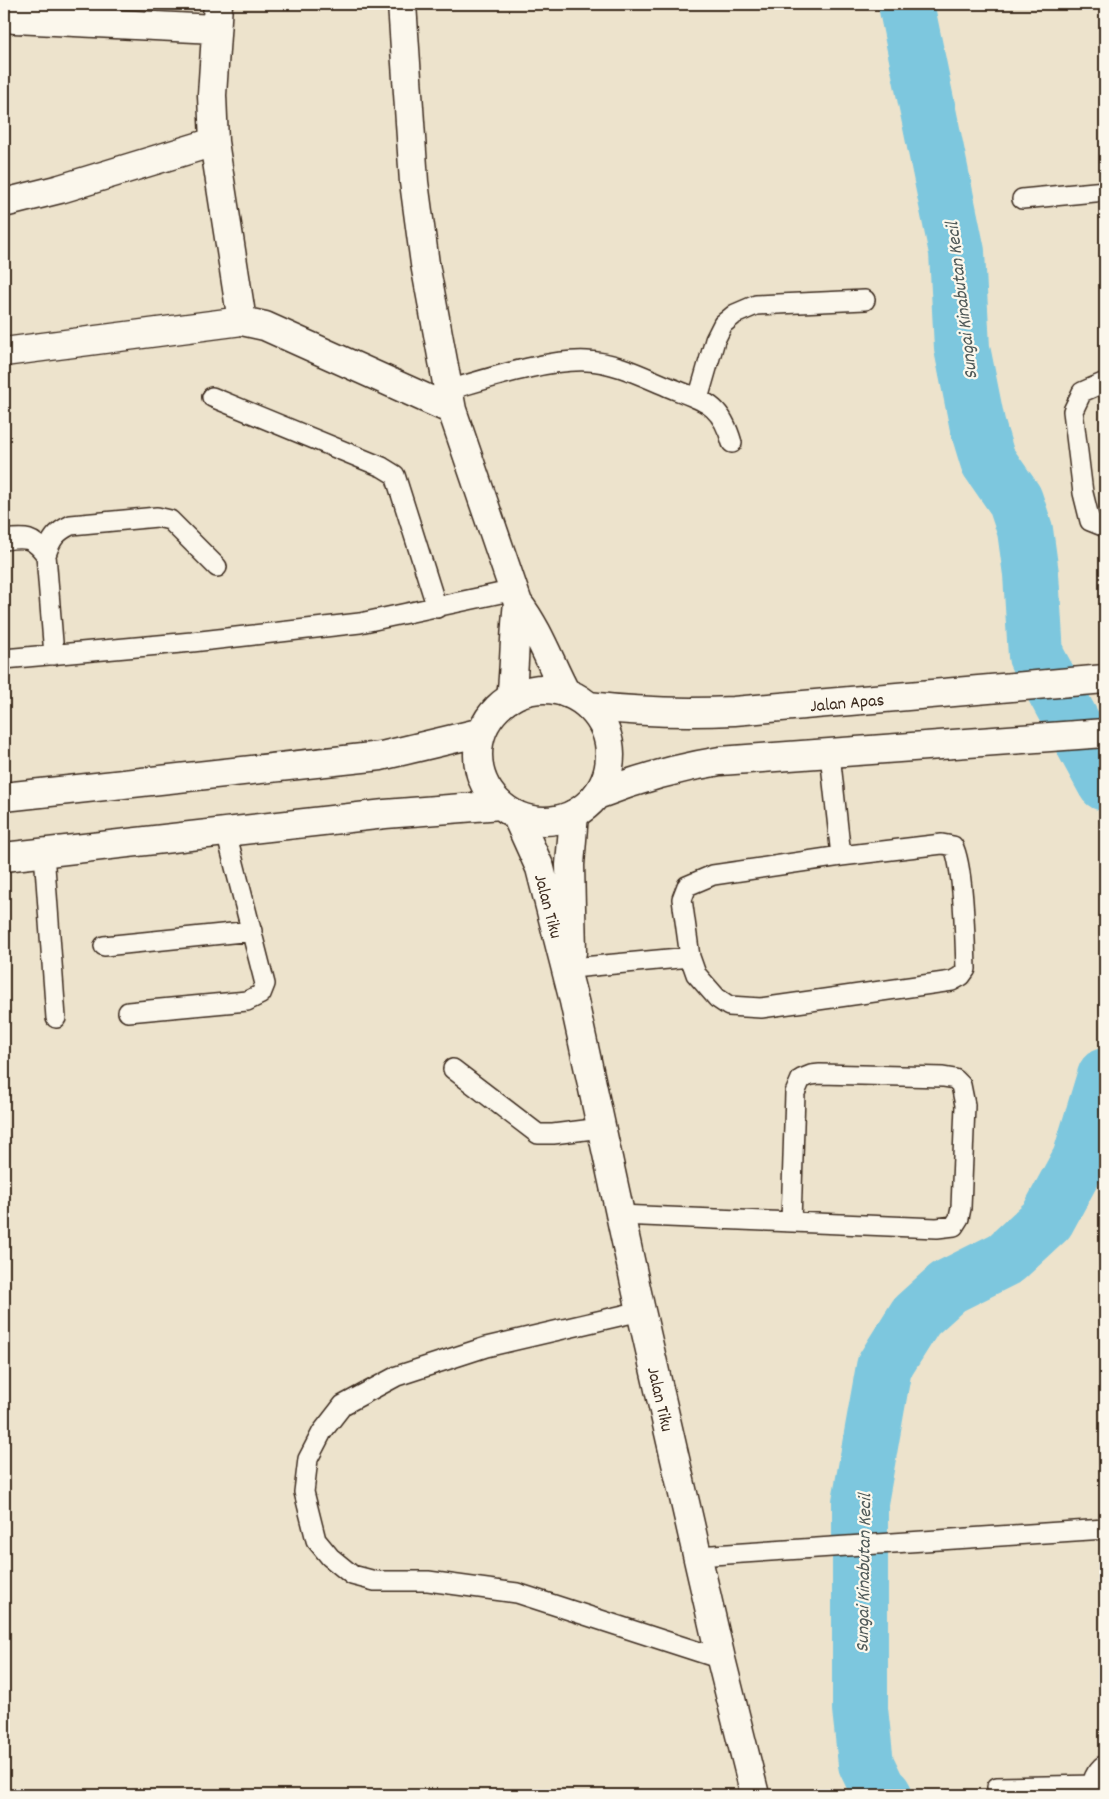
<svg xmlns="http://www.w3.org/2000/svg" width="1109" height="1799" viewBox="0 0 1109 1799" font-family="Dekko,sans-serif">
<rect width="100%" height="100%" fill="#ede3cc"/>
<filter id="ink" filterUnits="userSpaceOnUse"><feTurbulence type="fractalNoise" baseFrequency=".02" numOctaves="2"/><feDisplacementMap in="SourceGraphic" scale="10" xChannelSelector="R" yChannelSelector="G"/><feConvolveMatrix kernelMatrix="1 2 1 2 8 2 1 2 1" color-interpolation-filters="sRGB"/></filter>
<g filter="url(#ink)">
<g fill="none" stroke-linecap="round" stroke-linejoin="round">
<path stroke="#7dc7de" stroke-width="56" d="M906,4L957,252L962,348L978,428L988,461L1015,500L1025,530L1031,574L1036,656L1105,783
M884,1795L878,1789L866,1764L860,1709V1502L884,1367L916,1316L948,1287L1006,1258L1047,1220L1080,1159L1105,1076"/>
<defs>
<path id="lane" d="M1022,199L1105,191
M1105,382L1082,392L1073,411L1083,493L1090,521L1105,527
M448,390C487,379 547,359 587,361C616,362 644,377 671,388C706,402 721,404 732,443
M212,397L382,467L395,475L437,608
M698,399L715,340L723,324L735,314L756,305L865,300
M4,540C26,537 33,537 46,555L54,655
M46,555C51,539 56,532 71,525L157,517L170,520L217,567
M4,659L192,642L360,623L515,590
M830,754L841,856
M942,844L953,846C964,866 965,942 966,969L961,976L952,981L761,1008L729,1006L717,998L696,974L690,957L682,899L687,886L713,875L841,856Z
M44,853L56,1018
M104,946L252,931
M572,968L690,957
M128,1012L247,1001L261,994L265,984L226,832
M453,1069L538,1134H553L601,1128
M619,1215L937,1228L954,1226L959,1218L961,1208L965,1105L961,1085L955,1079L943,1077L820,1074L811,1075L801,1079L795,1093L791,1222
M641,1311L486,1347L397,1376L343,1405L322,1432L308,1459L304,1492L316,1540L330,1557L352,1575L375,1581H428L517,1593L721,1659
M697,1556L1105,1529
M997,1787L1096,1785"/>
<path id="street" d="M218,4L212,95L214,142L242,321
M402,4L414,182L425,264L452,410L518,603C539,630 550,663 566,693
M15,19L215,29
M4,203L60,189L214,142
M4,352L242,321L265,326L452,410
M511,698C515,667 514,635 518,603
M1097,1795C1096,1784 1097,1778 1105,1770"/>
<path id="secondary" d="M516,815L540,868L574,1001L641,1311L721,1659L755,1795
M572,952L570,865L574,814"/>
<path id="highway" d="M478 755a66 66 0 1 1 132 0a66 66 0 1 1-132 0Z
M588,706C637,712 685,713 734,711L1105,679
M597,795C638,779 676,768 720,761L1105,733
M4,797L381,756L482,732
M4,857L385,814L501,805"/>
</defs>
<use href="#lane" stroke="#3b2a1e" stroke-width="22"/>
<use href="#street" stroke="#3b2a1e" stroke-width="31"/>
<use href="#secondary" stroke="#3b2a1e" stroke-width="31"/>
<use href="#highway" stroke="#3b2a1e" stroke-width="31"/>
<use href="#lane" stroke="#fbf7ec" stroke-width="19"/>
<use href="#street" stroke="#fbf7ec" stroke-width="28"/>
<use href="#secondary" stroke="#fbf7ec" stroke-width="28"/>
<use href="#highway" stroke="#fbf7ec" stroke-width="28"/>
</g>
</g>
<g text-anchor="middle" stroke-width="4.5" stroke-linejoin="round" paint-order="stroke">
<g font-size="18" fill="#3b2a1e" stroke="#fbf7ec">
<text transform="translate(847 702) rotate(-5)" y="6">Jalan Apas</text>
<text transform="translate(549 906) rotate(75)" y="6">Jalan Tiku</text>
<text transform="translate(661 1399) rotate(77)" y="6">Jalan Tiku</text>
</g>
<g font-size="19" font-style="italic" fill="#4f5958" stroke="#fbf7ec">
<text transform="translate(960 301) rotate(-97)" y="7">Sungai Kinabutan Kecil</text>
<text transform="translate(862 1573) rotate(-89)" y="7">Sungai Kinabutan Kecil</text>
</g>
</g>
<rect width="1109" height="1799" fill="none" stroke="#fbf7ec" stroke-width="20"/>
<rect x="10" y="10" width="1089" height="1779" fill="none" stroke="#3b2a1e" stroke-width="2" filter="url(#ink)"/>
</svg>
